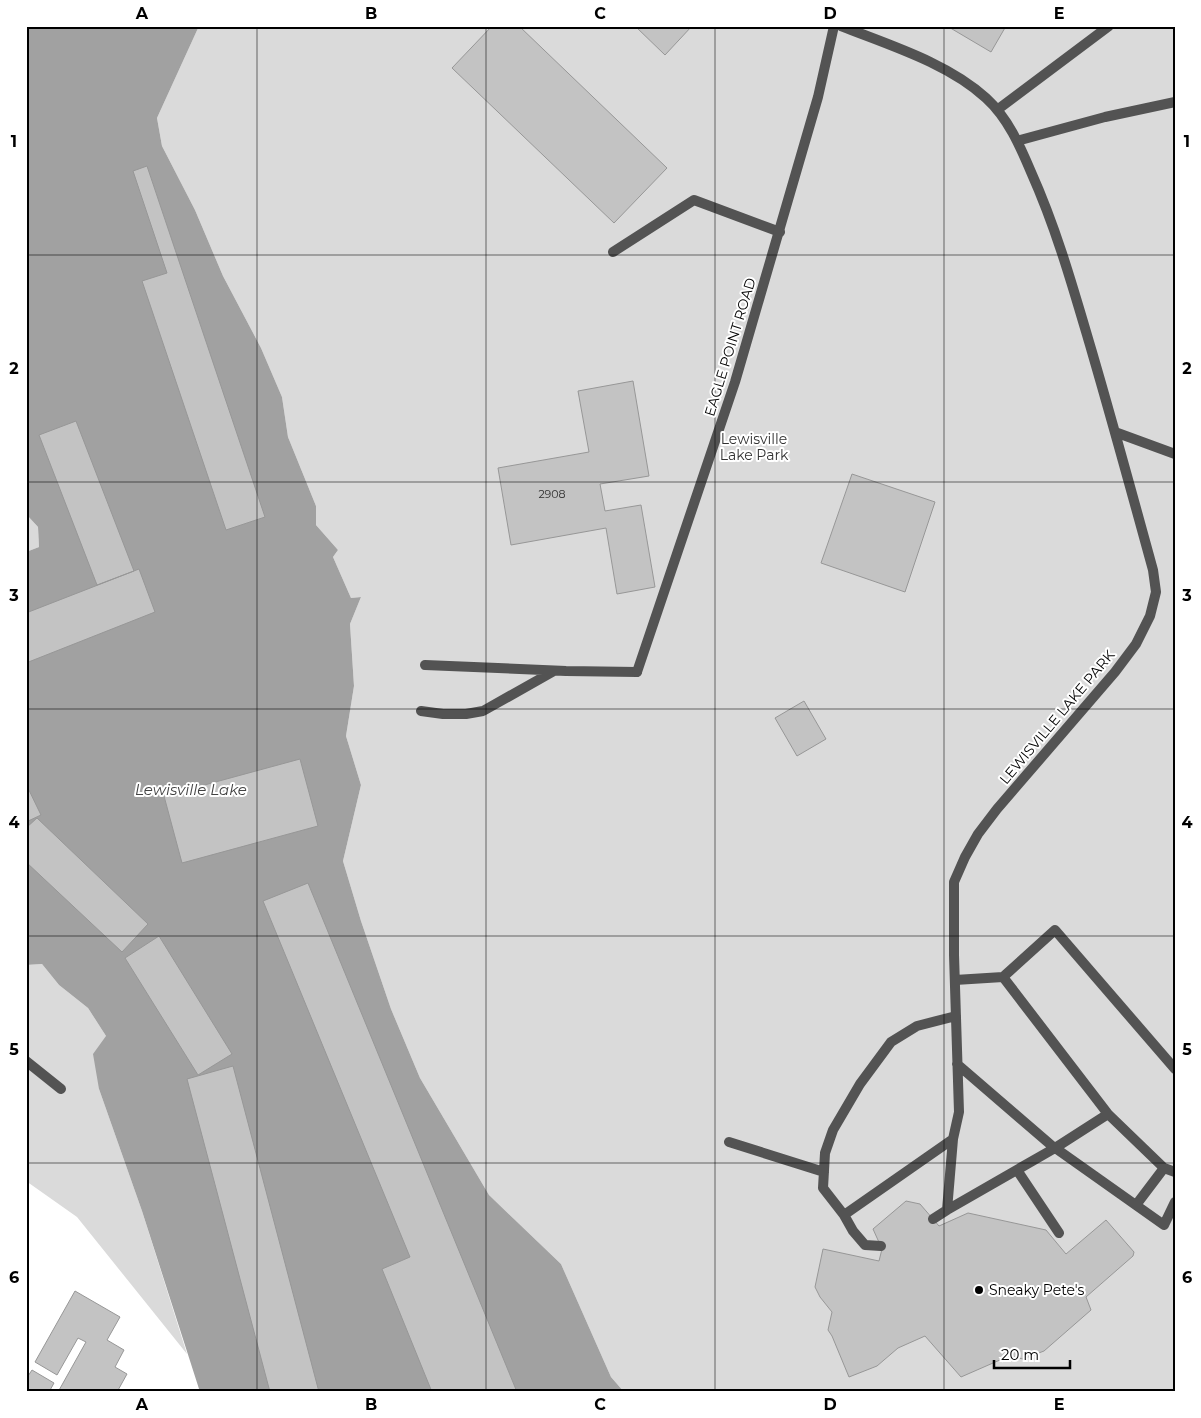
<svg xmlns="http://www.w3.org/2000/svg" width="1201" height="1418" viewBox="0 0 1201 1418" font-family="Montserrat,sans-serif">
<rect width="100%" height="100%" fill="#fff"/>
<path fill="#dadada" d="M199,26H1175V1392H624L611,1377L561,1264L489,1195L420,1078L391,1009L361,921L343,861L361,785L346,736L354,686L350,624L361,597L351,598L333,557L338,550L316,525V506L288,437L282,397L261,348L223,276L195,210L162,146L157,118Z
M26,514L38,527L39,547L26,552Z
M42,964L59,985L88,1008L106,1036L99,1089L142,1211L187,1354L77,1217L26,1181V965Z"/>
<path fill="#a1a1a1" d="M26,26H199L157,118L162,146L195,210L223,276L261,348L282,397L288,437L316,506V525L338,550L333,557L351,598L361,597L350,624L354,686L346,736L361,785L343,861L361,921L391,1009L420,1078L489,1195L561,1264L611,1377L624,1392H200L142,1211L99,1089L93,1054L106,1036L88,1008L59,985L42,964L26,965V552L39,547L38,527L26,514Z"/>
<path fill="#c3c3c3" stroke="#979797" d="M492,26H519L667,168L614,223L452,68Z
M635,26H692L665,55Z
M947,26H1006L991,52Z
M147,166L265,517L226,530L142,281L167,273L133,171Z
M633,381L649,476L600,484L605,511L641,505L655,587L617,594L606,528L511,545L498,468L589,452L578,391Z
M76,421L134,571L97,585L39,435Z
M852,474L935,502L905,592L821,563Z
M139,569L155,612L26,663V613Z
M804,701L826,739L797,756L775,718Z
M300,759L318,826L182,863L164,796Z
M26,784L41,815L26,822Z
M37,818L148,924L122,952L26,862V828Z
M308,883L517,1392H432L382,1269L410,1257L263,901Z
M159,936L232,1054L198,1075L125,958Z
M233,1066L319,1392H270L187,1079Z
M906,1201L920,1204L939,1226L968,1213L1046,1230L1066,1254L1106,1220L1134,1252L1133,1256L1086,1297L1091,1310L1044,1351L1023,1359L1009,1356L961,1377L925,1336L898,1348L877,1366L849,1377L832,1336L828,1330L832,1312L820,1297L815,1287L823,1249L879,1261L882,1249L873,1229Z
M75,1291L120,1317L107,1340L124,1350L115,1367L127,1374L117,1392H58L86,1342L78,1338L57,1375L35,1362Z
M32,1370L54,1383L49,1392H26V1379Z"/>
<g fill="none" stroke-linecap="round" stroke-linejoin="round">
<path stroke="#535353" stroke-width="10" d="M841,26C889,45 948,63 986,98C1008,118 1020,146 1031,172C1057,230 1074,291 1092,352C1113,424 1133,497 1153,570L1156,592L1150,616L1136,644L1115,672L997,809L978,834L965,857L954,882V955L959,1112L953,1139L844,1215L823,1188L825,1153L833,1130L860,1084L891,1042L917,1026L956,1016
M997,110L1109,26
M1017,141L1105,117L1175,102
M613,252L694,200L780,232
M1115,432L1175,454
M425,665L566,671L637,672
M421,711L443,714H466L483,711L554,671
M1003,977L1055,930L1175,1069
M955,980L1003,977L1108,1114L1164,1168L1136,1205
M26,1061L61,1089
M957,1064L1051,1145L1164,1225L1175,1202
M729,1142L824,1172
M1164,1168L1175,1172
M1017,1170L1059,1233
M947,1210L1055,1148L1108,1114
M844,1215L853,1231L865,1245L881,1246
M933,1219L947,1210L953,1139"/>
<path stroke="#535353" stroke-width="10" d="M637,672L735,382L818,97L834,26"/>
</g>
<path fill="none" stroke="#000" stroke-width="1" stroke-opacity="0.55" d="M257,26V1392M486,26V1392M715,26V1392M944,26V1392M26,255H1175M26,482H1175M26,709H1175M26,936H1175M26,1163H1175"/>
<circle fill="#000" stroke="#fff" stroke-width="2" cx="979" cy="1290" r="5"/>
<g text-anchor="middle" stroke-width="4" stroke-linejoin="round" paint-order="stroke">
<g font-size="11" fill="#313131">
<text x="552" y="498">2908</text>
</g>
<g font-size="14" fill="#000" stroke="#fff">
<text transform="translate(730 347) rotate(-73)" y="5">EAGLE POINT ROAD</text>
<text transform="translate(1057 717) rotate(-50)" y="5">LEWISVILLE LAKE PARK</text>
</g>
<g font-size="14" fill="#313131" stroke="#fff">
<text x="754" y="444">Lewisville<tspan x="754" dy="16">Lake Park</tspan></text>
</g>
<g font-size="14" fill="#000" stroke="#fff" text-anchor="start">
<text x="989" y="1295">Sneaky Pete's</text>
</g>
<g font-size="15" font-style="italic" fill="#424242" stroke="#fff">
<text x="191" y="795">Lewisville Lake</text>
</g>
</g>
<rect width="1201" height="1418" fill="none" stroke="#ffffff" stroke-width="55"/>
<path d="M994 1360v8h76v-8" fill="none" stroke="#000000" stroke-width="2.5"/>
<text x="1001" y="1360" font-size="15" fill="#000000" stroke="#ffffff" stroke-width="4" paint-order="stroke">20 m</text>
<rect x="28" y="28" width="1146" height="1362" fill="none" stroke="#000" stroke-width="2"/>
<g font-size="16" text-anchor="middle" font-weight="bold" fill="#000">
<text x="142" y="19">A</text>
<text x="371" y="19">B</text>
<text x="600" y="19">C</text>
<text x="830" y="19">D</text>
<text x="1059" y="19">E</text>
<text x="14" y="147">1</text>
<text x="1187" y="147">1</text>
<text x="14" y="374">2</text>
<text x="1187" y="374">2</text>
<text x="14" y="601">3</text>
<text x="1187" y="601">3</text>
<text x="14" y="828">4</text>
<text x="1187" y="828">4</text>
<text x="14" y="1055">5</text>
<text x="1187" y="1055">5</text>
<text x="14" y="1283">6</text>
<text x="1187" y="1283">6</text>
<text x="142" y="1410">A</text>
<text x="371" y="1410">B</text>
<text x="600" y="1410">C</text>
<text x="830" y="1410">D</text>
<text x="1059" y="1410">E</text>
</g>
</svg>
